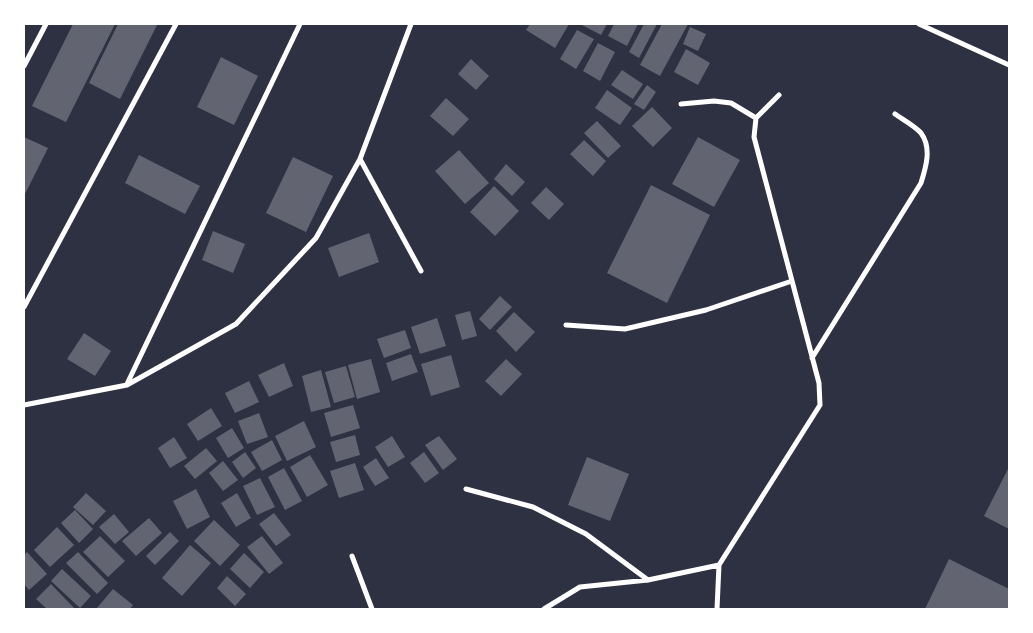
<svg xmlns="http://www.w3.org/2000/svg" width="1033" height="633" viewBox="0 0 1033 633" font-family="'Alegreya Sans',sans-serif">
<rect width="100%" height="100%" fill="#2d3142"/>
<path fill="#626471" d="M73,24H115L66,122L32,106Z
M118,24L157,25L120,99L89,83Z
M530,24H569L555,48L526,30Z
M580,24H607L601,35Z
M614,24H638L627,46L608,36Z
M644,24H657L639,58L629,52Z
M662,24H688L660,76L640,65Z
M690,27L706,34L698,51L683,44Z
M577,30L594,39L576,69L560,59Z
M598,43L615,52L600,81L583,71Z
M686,49L710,63L698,85L674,72Z
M221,57L258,76L234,125L197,107Z
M471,59L489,76L476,90L458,74Z
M622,70L643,84L633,99L611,85Z
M647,85L656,92L644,110L634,104Z
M607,90L632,108L620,125L595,108Z
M446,98L469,119L453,136L430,116Z
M652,107L672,128L653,147L632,126Z
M597,121L621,146L608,158L584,133Z
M24,137L48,148L24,196Z
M698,137L740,160L714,207L672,184Z
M584,140L606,161L593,176L570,154Z
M459,150L489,183L465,204L435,171Z
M139,155L200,186L185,214L125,183Z
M293,157L333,176L306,232L266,213Z
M506,164L525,182L512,196L494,179Z
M651,185L710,215L667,303L607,273Z
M494,186L519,211L495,236L470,212Z
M546,187L564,204L549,220L531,203Z
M213,231L245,244L233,273L202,260Z
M369,233L379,262L339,277L328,248Z
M500,296L512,307L490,330L479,319Z
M470,311L477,336L462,340L455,315Z
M514,312L535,332L516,352L496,331Z
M437,318L446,346L420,354L411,327Z
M405,330L411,348L384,358L377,339Z
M84,333L111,351L95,376L67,359Z
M411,354L418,372L392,381L386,363Z
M451,355L460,387L431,396L421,364Z
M371,359L380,392L357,399L348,365Z
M506,359L522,374L501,396L485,381Z
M284,363L293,386L269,397L258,375Z
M346,366L355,397L334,403L325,372Z
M321,370L331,407L311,412L302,376Z
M249,381L259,402L235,413L225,393Z
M353,405L360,428L331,437L324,413Z
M211,408L222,426L198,441L187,424Z
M259,413L268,437L247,444L238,421Z
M304,421L316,447L287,461L275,436Z
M232,428L244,448L228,458L216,438Z
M355,435L360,455L336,462L330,442Z
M392,436L405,457L388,467L375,447Z
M439,436L457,459L443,470L425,445Z
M174,437L187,458L170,468L158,448Z
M272,440L282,460L262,471L251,452Z
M206,448L217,461L195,479L184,466Z
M245,452L256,468L243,478L232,462Z
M424,452L439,473L425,483L410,463Z
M310,455L328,485L307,497L290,467Z
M587,457L629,474L610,521L568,505Z
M376,458L389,478L375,486L363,467Z
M223,461L238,480L223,491L209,473Z
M355,463L364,490L339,498L330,471Z
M1009,467V529L984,516Z
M284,468L302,501L285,510L268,477Z
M260,478L275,507L257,515L243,486Z
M196,489L210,517L187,529L173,501Z
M86,493L106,511L93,525L73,507Z
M237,493L251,518L236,527L221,503Z
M75,510L93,529L79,543L61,523Z
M274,513L291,535L276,546L259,524Z
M114,514L129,532L115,544L99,527Z
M149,518L162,533L136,556L122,541Z
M214,520L240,545L220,566L194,541Z
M57,527L74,545L50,567L34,550Z
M170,532L179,541L155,565L146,556Z
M100,536L125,561L108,577L83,552Z
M262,536L283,563L269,574L247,547Z
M190,545L211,563L182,596L162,578Z
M27,552L47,574L29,590L24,584V555Z
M78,552L108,583L97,594L66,563Z
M244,553L264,572L250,588L230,569Z
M949,559L1009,589V609H925Z
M62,569L91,596L80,608L51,581Z
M227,576L246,594L235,606L217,588Z
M51,584L75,609H47L36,599Z
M113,589L133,605L130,609L97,608Z"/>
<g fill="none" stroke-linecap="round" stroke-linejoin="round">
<path stroke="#fff" stroke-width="5" d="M919,24L1009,65
M24,66L46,24
M681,104L714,101L731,103L756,118
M360,159L421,271
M24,307L176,24
M566,325L625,329L706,310L792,281
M812,358L921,183C926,167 932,148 921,133C915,126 902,119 895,114
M127,384L300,24
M24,405L127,385L236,324L316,238L360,159L411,24
M466,489L533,507L586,534L648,580
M352,556L372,609
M544,609L580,587L648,580L719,565
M717,609L719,565L820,405L819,383L754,137L756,118L779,95"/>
</g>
<rect width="1033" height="633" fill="none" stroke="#ffffff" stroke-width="50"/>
</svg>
